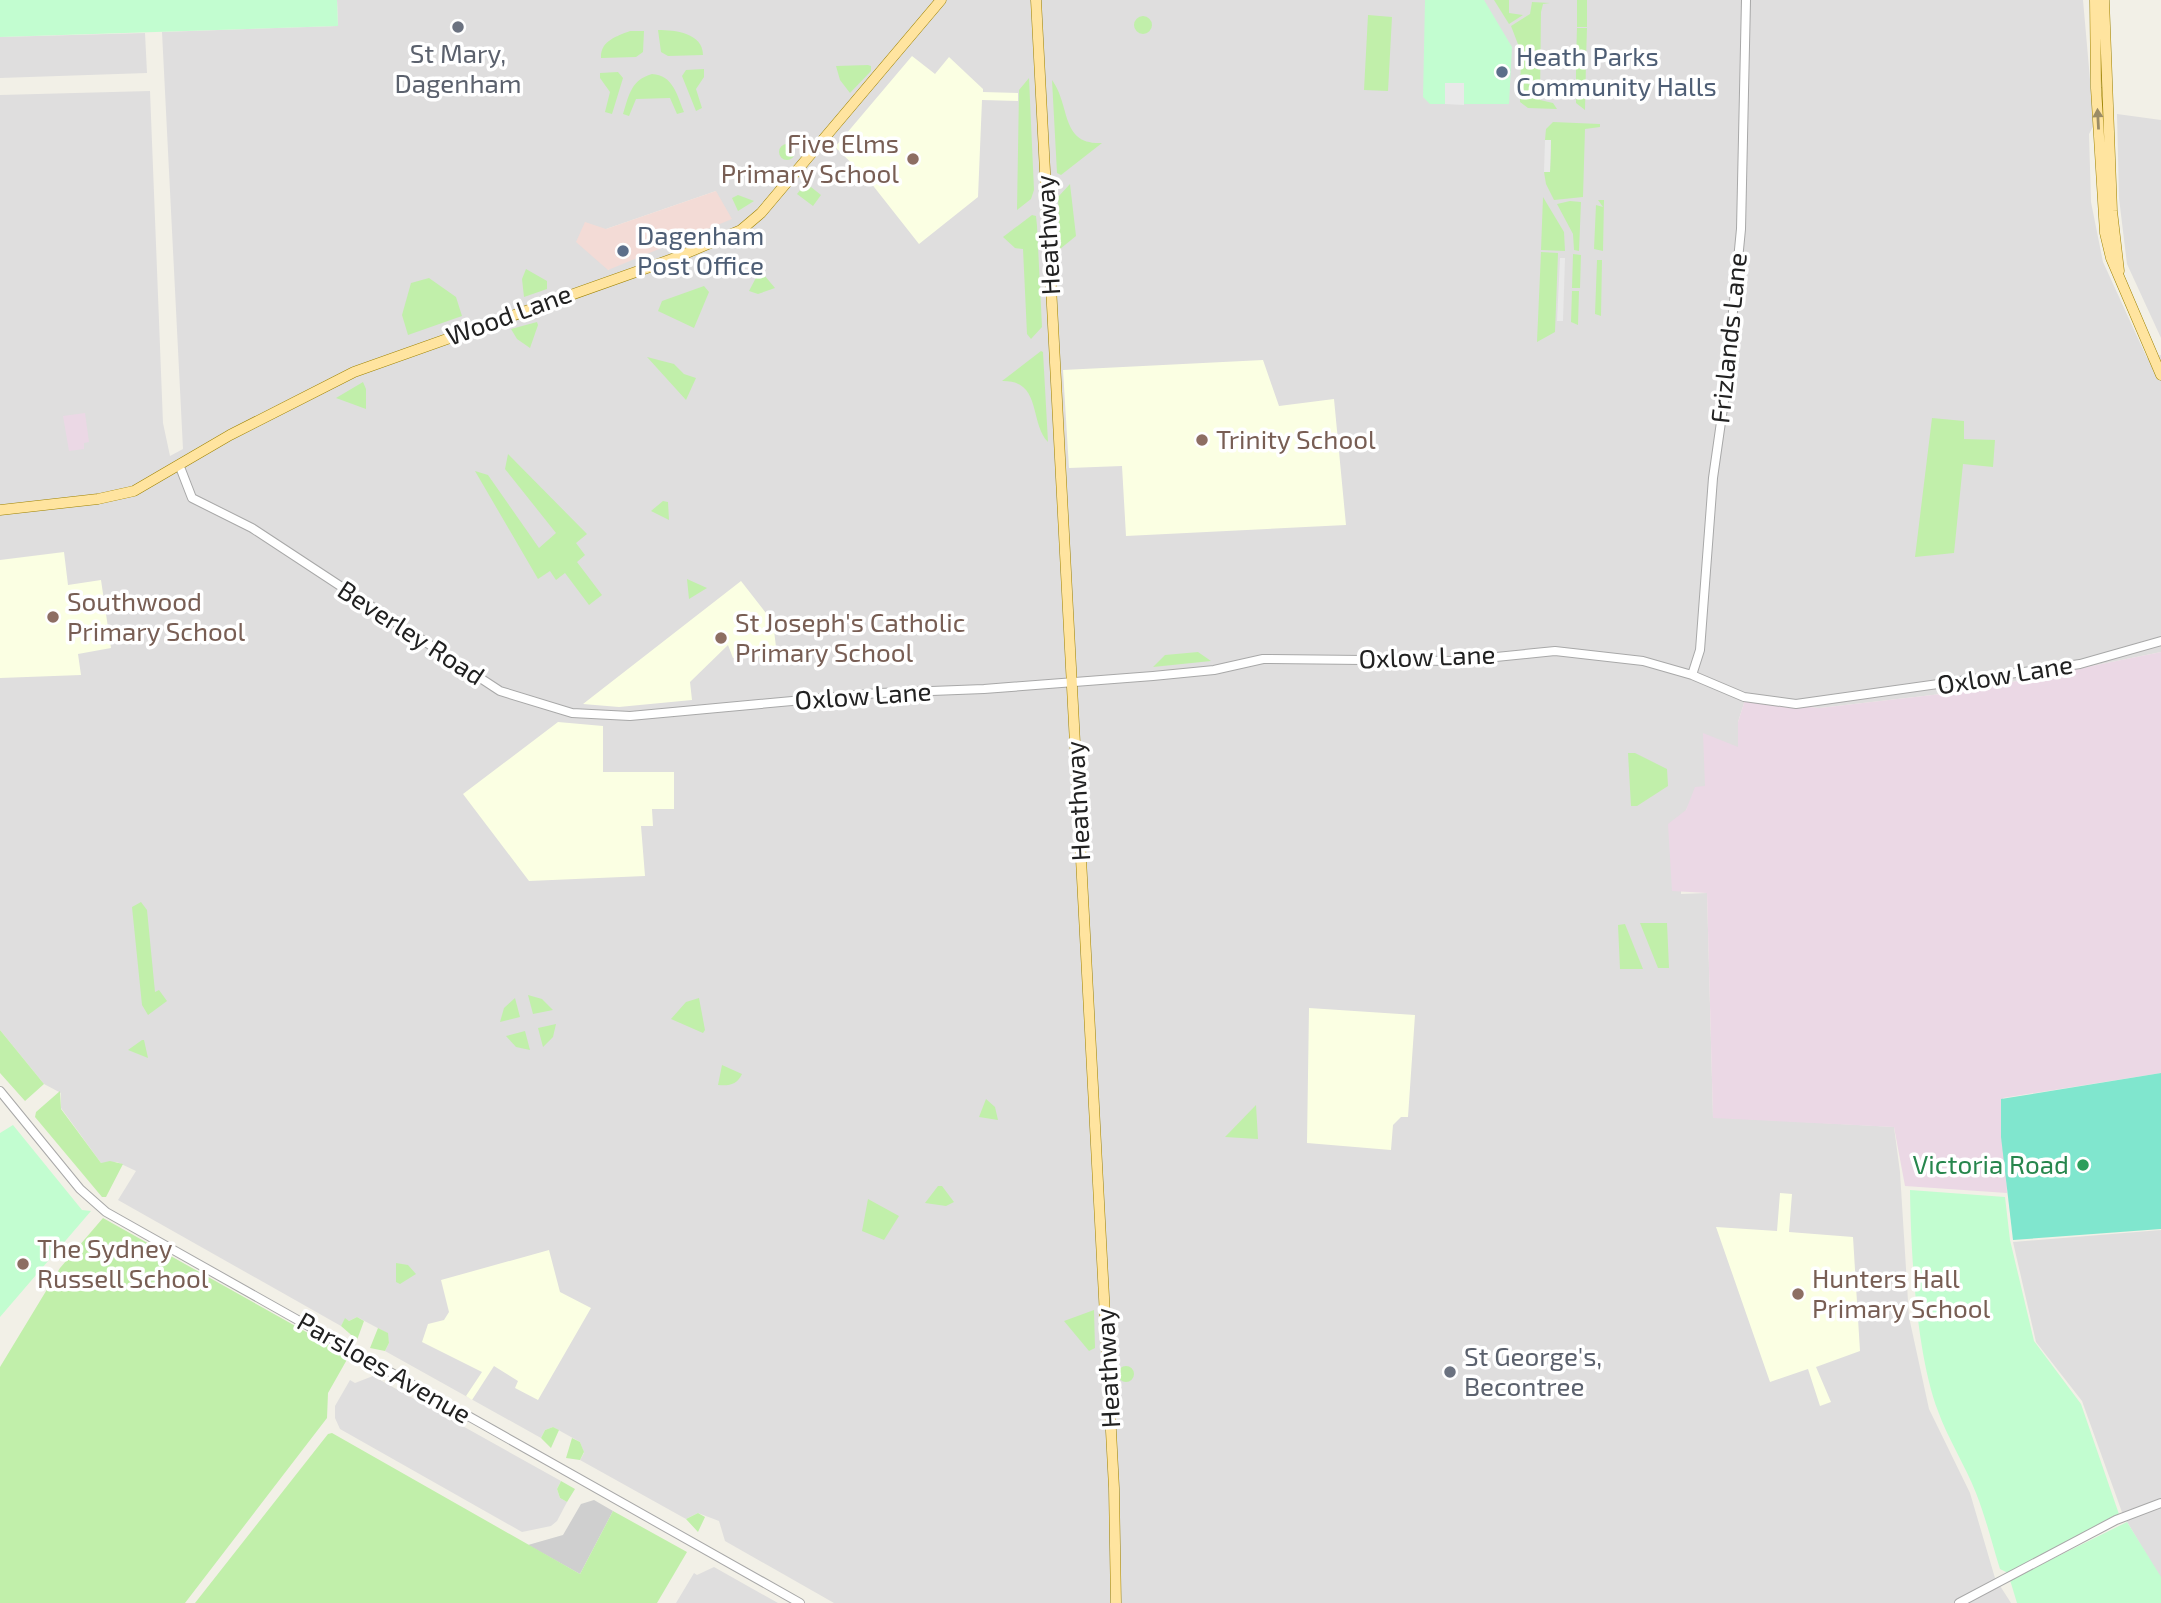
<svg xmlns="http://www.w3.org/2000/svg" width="2161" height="1603" viewBox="0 0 2161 1603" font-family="'Exo 2',sans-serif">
<rect width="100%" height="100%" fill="#f2f0e7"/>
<path fill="#dfdede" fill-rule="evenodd" d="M337,0H2083L2094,125L2089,134L2091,202L2103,262L2147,358L2161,355V652L1967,691L1819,708L1745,700L1738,722V747L1705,787L1695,793L1686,810L1681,891V894L1707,893L1713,1117L1894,1127L1900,1172L1909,1317L1929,1409L1970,1493L1995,1578L2011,1603H834L725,1541L719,1521L698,1513L686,1519L580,1460L584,1453L580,1442L553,1427L545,1430L541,1438L385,1351L389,1343L387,1333L357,1317L349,1321L345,1319L341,1326L118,1200L136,1171L117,1162L101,1163L61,1108V1093L44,1084L0,1030V95L150,91L163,423L170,456L183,449L162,32L338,26ZM716,191L608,270L606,229Z
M145,33L147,73L0,78V37Z
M2117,114L2161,120V338L2127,264L2119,198Z
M2161,1230V1579L2123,1515L2082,1401L2036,1342L2013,1242Z
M373,1376L561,1481L557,1489L560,1498L567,1502L557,1521L551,1526L522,1532L340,1429L335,1418V1406L350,1380L355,1383Z
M714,1567L778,1603H676L694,1573L697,1575Z"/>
<path fill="#f3dbd6" d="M716,191L732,219L608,270L576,242L585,222L606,229Z"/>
<path fill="#ebd8e5" d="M85,413L89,442L84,443V449L69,451L63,416Z
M2161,652V1073L2003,1098L2007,1193L1905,1186L1894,1127L1713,1118L1707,893L1672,891L1668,824L1686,810L1695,787L1705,786L1703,733L1738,747V722L1745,700L1819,708L1967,691Z"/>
<path fill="#fbffe3" d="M912,56L935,74L949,57L983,89V92L1018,93V101L982,100L978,197L919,244L867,178L835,147Z
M1263,360L1279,406L1334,399L1346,525L1126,536L1122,466L1069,468L1063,370Z
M64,552L68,585L101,580L111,648L78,654L81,675L0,678V560Z
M741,581L773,622L777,655L733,658L728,645L690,682L692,700L619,707L583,704Z
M558,722L603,726V772H674V809H652L653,826H641L645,876L529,881L463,794Z
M1309,1008L1415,1015L1408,1117H1401L1393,1125L1391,1150L1307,1143Z
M1780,1193L1792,1194L1789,1232L1853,1237L1860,1351L1816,1367L1831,1402L1820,1406L1808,1369L1770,1382L1716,1227L1777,1231Z
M549,1250L560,1292L591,1308L538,1400L515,1388L518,1381L494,1366L472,1400L466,1396L482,1372L422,1342L428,1324L444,1320L449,1312L441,1280Z"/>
<path fill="#cfcfcf" d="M594,1500L613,1511L580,1574L528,1545L563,1535L581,1504Z"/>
<path fill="#c1efaa" d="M1494,0H1509V13L1523,15L1509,24Z
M1577,0H1587V27H1577Z
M1532,2L1550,3L1543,4L1541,12L1540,100L1553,103L1557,109L1528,108L1520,102L1521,52L1511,26L1530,14Z
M1368,15L1392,17L1388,91L1364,90Z
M1134 25a9 9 0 1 1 18 0a9 9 0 1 1-18 0Z
M1577,28H1587L1586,60H1576Z
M658,30C675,30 703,33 703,55L668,56L661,52Z
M630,31H644L643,52L636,57L601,58C600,41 617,36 630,31Z
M1576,61L1586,62L1585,110L1576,103Z
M868,65L871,66V71L850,93L840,80L836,66Z
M704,69V77L696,89L702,108L696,111L682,76L686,70Z
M618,72L623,78L612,114L605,112L610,92L600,78V73Z
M652,74C673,75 677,95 684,112L677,114L670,98L636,99L629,116L623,114C629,95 631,80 652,74Z
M1029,78L1034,190L1031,199L1017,210L1019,90Z
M1052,80C1071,106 1060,145 1102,143L1061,175L1057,173Z
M1553,122L1600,124V127L1585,129L1583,197L1554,200L1546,184L1544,172H1550L1551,141L1545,140L1546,129Z
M779 152a8 8 0 1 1 16 0a8 8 0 1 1-16 0Z
M806,183L821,195L813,206L797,194Z
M1070,184L1076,236L1060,249L1058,197Z
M738,195L754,201L738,211L732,198Z
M1543,197L1564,232L1565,251L1541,250Z
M1598,200H1604L1603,251L1594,249L1596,205L1603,207Z
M1570,201L1581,202L1579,251L1574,250L1573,234L1557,204Z
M1032,215L1036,216L1037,226L1042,327L1031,339L1027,334L1023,249L1015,248L1003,237Z
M1541,252L1558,253L1555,332L1537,342Z
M1573,254L1581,255L1580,288H1572Z
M1597,260H1602L1601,316L1595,314Z
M526,269L547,281V289L524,297L522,279Z
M760,270L775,288L758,294L749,291Z
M429,278L456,297L462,316L408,335L402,315L411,283Z
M704,286L709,292L694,328L658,311L662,301Z
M1572,291H1579L1578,325L1571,322Z
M537,322L538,325L530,348L517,339L511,329Z
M1041,351L1043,352L1048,442C1029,422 1042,380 1002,381Z
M647,357L674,364L684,374L696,378L686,400Z
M363,382L366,389V409L336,398Z
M1932,418L1964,421V439L1995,440L1993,467L1963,464L1954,553L1915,557Z
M508,454L587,534L576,543L585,555L577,562L602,595L589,605L565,573L556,580L550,571L538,579L475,471L488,475L539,548L556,533L505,469Z
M663,501L668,502L669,520L651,511Z
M687,579L707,588L689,599Z
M1198,652L1211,661L1153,667L1165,655Z
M1628,753H1635L1667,769L1668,786L1637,806H1631Z
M141,902L147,910L155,992L159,990L167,1001L148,1015L142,1005L132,907Z
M1640,923H1667L1669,968H1658Z
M1625,924L1643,969H1620L1618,925Z
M528,995L542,999L553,1010L533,1014Z
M515,998L520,1017L500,1022L504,1008Z
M699,998L705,1030L703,1033L671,1019L686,1002Z
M556,1024L553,1037L543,1047L538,1028Z
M0,1030L44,1084L25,1101L0,1073Z
M525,1031L530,1050L516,1047L506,1036Z
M144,1040L148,1058L128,1050L142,1040Z
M722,1065L742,1074C737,1085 729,1086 718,1085Z
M60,1091L61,1109L101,1163L110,1161L123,1164L106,1197H102L35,1117L36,1112Z
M986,1099L995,1107L998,1120L979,1117Z
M1256,1105L1258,1139L1225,1137Z
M938,1186H942L954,1202L946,1206L925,1203Z
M868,1199L899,1216L884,1240L862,1231Z
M103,1218L349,1356L328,1393L327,1418L185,1603H0V1367L60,1268Z
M396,1263L408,1265L416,1274L400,1284L396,1282Z
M1094,1310L1095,1348L1089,1351L1064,1321Z
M357,1317L364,1321L357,1340L341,1326L345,1318L349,1321Z
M378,1328L388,1333L389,1343L385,1351L370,1348Z
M1118 1374a8 8 0 1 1 16 0a8 8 0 1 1-16 0Z
M553,1427L559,1430L551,1448L541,1438L545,1430Z
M332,1433L580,1574L613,1511L687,1552L657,1603H195L328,1434Z
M572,1438L580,1442L584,1452L580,1460L566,1458Z
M561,1481L575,1489L567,1502L560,1498L557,1489Z
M698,1513L705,1517L698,1532L686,1519Z"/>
<path fill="#c2fdd0" d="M0,0H337L338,26L0,37Z
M1425,0H1484L1512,47L1509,104H1430L1423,97Z
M13,1125L82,1210L91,1211L0,1317V1133Z
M1910,1190L2005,1197L2010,1240L2034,1341L2081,1404L2121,1520L2010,1574L2000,1569C1992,1544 1986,1518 1976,1493C1965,1465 1948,1439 1938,1411C1916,1353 1911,1253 1910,1190Z
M2127,1522L2161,1577V1603H2017L2010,1580Z"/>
<path fill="#80e6ce" d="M2161,1073V1229L2013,1240L2001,1137V1099Z"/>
<path fill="#e9e9e9" d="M1445,83H1464V105L1445,104Z
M1545,140H1551L1550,172H1544Z
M1560,258H1565L1563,321H1557Z"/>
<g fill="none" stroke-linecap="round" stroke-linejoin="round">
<defs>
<path id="minor" d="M180,467L192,498L252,528L500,691L572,713L630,716L879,693L984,689L1153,676L1214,670L1263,659L1456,661L1555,651L1643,661L1692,675L1744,697L1796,704L2080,664L2161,641
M1692,675L1700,650L1713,478L1725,394L1741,229L1746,0
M0,1091L80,1189L106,1212L800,1603
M1959,1603L2116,1520L2161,1503"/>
<path id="major" d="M1036,0L1114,1488L1116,1603
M2095,0L2096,88L2105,233L2111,258L2161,375
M2104,0L2112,211L2119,271
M0,510L98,499L134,491L230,435L354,372L675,258L741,230L761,213L941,0"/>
</defs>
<use href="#minor" stroke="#a8a8a8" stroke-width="10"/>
<use href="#major" stroke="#9e8200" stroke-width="11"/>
<use href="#minor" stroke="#fff" stroke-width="8"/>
<use href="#major" stroke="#ffe49f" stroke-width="10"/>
</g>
<defs><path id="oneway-solid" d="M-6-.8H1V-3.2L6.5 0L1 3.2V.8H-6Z" transform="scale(1.75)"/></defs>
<use fill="#9b8c66" href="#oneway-solid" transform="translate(2098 119) rotate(-93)"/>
<g fill="#6b7280" stroke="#fff" stroke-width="2.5">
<circle cx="458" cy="27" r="7"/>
<circle cx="1450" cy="1372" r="7"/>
</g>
<g fill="#5c6f8a" stroke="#fff" stroke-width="2.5">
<circle cx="1502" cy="72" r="7"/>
<circle cx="623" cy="251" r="7"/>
</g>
<g fill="#8d6e63" stroke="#fff" stroke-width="2.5">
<circle cx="913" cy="159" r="7"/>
<circle cx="1202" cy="440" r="7"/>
<circle cx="53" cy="617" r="7"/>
<circle cx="721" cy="638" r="7"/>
<circle cx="23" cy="1264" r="7"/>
<circle cx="1798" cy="1294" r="7"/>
</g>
<circle fill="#2e9e5b" stroke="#fff" stroke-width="2.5" cx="2083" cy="1165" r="7"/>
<g text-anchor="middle" stroke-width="7" stroke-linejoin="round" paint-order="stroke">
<g font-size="26" fill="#5b616d" stroke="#fff">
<text x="458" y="63">St Mary,<tspan x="458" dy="30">Dagenham</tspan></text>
<text x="1464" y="1366" text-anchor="start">St George's,<tspan x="1464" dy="30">Becontree</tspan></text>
</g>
<g font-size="26" fill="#4e5e75" stroke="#fff" text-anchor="start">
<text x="1516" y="66">Heath Parks<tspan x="1516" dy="30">Community Halls</tspan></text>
<text x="637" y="245">Dagenham<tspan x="637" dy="30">Post Office</tspan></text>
</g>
<g font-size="26" fill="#785e54" stroke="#fff" text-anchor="start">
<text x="899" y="153" text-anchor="end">Five Elms<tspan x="899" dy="30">Primary School</tspan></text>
<text x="1216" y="449">Trinity School</text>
<text x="67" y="611">Southwood<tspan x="67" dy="30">Primary School</tspan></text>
<text x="735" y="632">St Joseph's Catholic<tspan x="735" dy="30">Primary School</tspan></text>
<text x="37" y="1258">The Sydney<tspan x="37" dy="30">Russell School</tspan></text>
<text x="1812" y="1288">Hunters Hall<tspan x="1812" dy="30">Primary School</tspan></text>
</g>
<g font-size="26" fill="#212121" stroke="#fff">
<text transform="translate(1048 235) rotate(-93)" y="9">Heathway</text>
<text transform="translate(509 315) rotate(-20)" y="9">Wood Lane</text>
<text transform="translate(1729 338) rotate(-84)" y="9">Frizlands Lane</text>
<text transform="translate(411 633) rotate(33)" y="9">Beverley Road</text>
<text transform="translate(1427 657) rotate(-2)" y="9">Oxlow Lane</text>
<text transform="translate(2005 675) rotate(-9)" y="9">Oxlow Lane</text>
<text transform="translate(863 696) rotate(-4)" y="9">Oxlow Lane</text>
<text transform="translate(1078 801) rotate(-93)" y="9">Heathway</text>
<text transform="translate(384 1368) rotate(30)" y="9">Parsloes Avenue</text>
<text transform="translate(1108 1368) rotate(-93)" y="9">Heathway</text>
</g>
<g font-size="26" fill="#27864d" stroke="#fff" text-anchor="end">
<text x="2069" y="1174">Victoria Road</text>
</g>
</g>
</svg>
